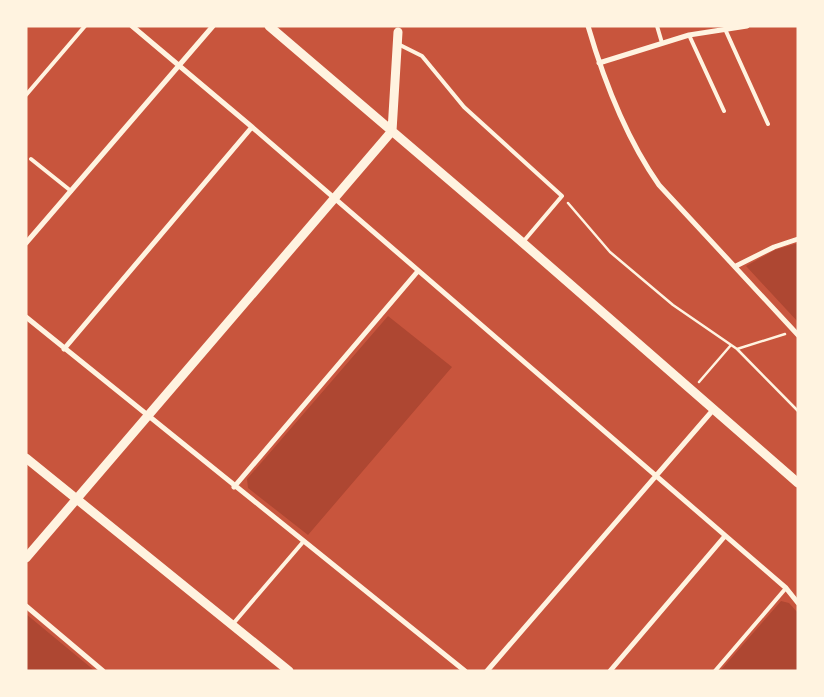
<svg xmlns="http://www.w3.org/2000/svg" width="824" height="697" viewBox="0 0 824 697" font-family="'Titillium Web',sans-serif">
<rect width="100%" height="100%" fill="#c8553d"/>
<path fill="#ae4732" d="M798,243V322L746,266L775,250Z
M388,316L452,367L308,535L248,488L247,479Z
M781,601L789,603L798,613V671H720Z
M26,614L95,671H26Z"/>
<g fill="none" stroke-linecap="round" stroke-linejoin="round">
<path stroke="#fff3e0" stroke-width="2.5" d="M568,203L610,252L673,305L737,349L798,411
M737,349L785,334
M699,382L731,345"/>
<path stroke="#fff3e0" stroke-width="4" d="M657,26L662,43
M725,29L768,124
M689,35L724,111
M398,44L422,56L464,107L562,196L523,242
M26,95L85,26
M31,159L71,191
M232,625L303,542
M715,671L786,588"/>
<path stroke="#fff3e0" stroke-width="5" d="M132,26L252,127L786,588L798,603
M588,26C604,81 626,138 659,185L798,335
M599,63L689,35L747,26
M26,243L213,26
M736,266L774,247L798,239
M26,317L465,671
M64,349L252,127
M234,487L418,271
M26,606L103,671
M487,671L713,410
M610,671L725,536"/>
<path stroke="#fff3e0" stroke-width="9" d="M269,26L523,243L798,483
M26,458L289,671
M26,558L392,131L398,32"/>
</g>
<rect width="824" height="697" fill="none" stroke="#fff3e0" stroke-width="55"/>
</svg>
